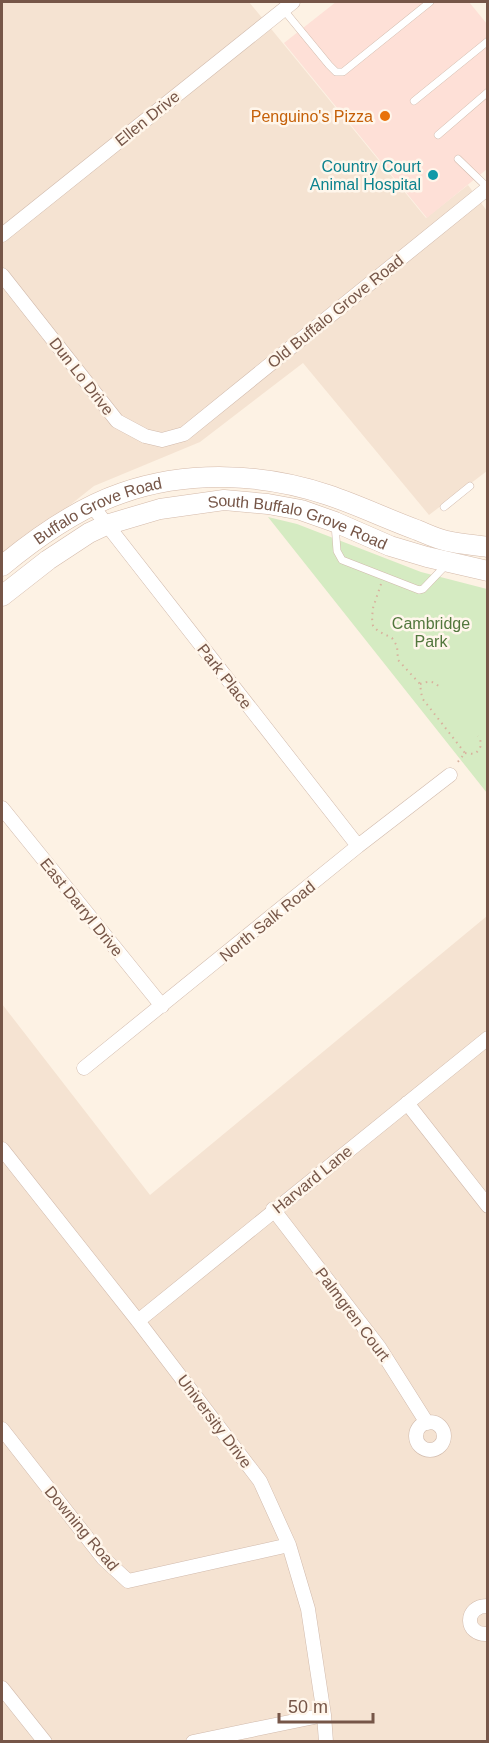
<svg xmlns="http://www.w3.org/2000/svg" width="489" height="1743" viewBox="0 0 489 1743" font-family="Arial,sans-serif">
<rect width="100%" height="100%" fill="#fdf2e4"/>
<path fill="#f5e3d2" d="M2,2H249L426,218L468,185L487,211V471L429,515L303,363L200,442L94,486L2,559Z
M487,916V1741H2V1004L150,1195Z"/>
<path fill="#fee0d7" d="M336,2H469L487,24V169L427,218L284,43Z"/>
<path fill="#d5ebc2" d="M268,517L297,524L421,572L487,589V793Z"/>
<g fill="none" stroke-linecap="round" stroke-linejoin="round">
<defs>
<path id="lane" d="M283,9L329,65L336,72H343L430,2
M414,101L488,41
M438,135L488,92
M458,159L488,188
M444,507L470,486
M335,524L337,551L342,560L419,590L423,589L446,565"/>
<path id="street" d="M2,235L293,2
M2,275L117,421L145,436L162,440L184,434L488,188
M93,507L358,846
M2,808L162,1006
M84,1068L358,846L450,775
M407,1103L488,1206
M2,1149L138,1321L260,1481L289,1545L308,1609L324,1715L326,1742
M273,1209L379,1347L427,1423
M138,1321L488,1038
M416 1436a14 14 0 1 1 28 0a14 14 0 1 1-28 0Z
M2,1429L103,1558L128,1581L289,1545
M488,1606C464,1605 464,1636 488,1634
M2,1688L45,1742
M193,1742L324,1715"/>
<g id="secondary">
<path id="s1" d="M2,566C37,537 78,508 122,493C188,470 263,473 328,495C358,505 387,519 417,530C427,534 437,539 447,541C460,544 474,545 488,547"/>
<path id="s2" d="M2,596L48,560L89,533L106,525L160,509L224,500L268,504L301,510L335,522L390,546L427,557L488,571"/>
</g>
</defs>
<use href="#lane" stroke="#d1baac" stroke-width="8"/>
<use href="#street" stroke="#d1baac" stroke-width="15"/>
<use href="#secondary" stroke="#d4baaa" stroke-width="21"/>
<path stroke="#d8b19d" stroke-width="2" stroke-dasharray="1.5 4.5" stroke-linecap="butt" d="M381,584L373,608L372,618L373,626L378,631L392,638L397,646L398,660L420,684L422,698L465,753L457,763
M420,684C428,681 434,680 440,688
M465,753L474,754C481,750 483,743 478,736"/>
<use href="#lane" stroke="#fff" stroke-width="7"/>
<use href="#street" stroke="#fff" stroke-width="14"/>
<use href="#secondary" stroke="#fff" stroke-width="20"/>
</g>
<circle fill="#e8710a" stroke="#fff6eb" stroke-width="2" cx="385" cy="116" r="6"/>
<circle fill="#0f9aa8" stroke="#fff6eb" stroke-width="2" cx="433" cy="175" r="6"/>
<g text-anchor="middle" stroke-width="5" stroke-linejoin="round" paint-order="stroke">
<g font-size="16" fill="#c56008" stroke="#fff6eb" text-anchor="end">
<text x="373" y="122">Penguino's Pizza</text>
</g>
<g font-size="16" fill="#765648" stroke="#fff6eb">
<text transform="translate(147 118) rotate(-39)" y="6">Ellen Drive</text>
<text transform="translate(335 311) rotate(-39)" y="6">Old Buffalo Grove Road</text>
<text transform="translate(82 376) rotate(52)" y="6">Dun Lo Drive</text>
<text dy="6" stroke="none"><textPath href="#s1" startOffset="112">Buffalo Grove Road</textPath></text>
<text dy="6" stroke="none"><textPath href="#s2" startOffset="324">South Buffalo Grove Road</textPath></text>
<text transform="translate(225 676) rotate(52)" y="6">Park Place</text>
<text transform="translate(82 907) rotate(51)" y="6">East Darryl Drive</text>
<text transform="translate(267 921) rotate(-39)" y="6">North Salk Road</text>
<text transform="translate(312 1179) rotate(-39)" y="6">Harvard Lane</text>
<text transform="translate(353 1314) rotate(53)" y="6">Palmgren Court</text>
<text transform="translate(215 1421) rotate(53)" y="6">University Drive</text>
<text transform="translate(82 1528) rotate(50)" y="6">Downing Road</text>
</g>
<g font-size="16" fill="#0d838f" stroke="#fff6eb" text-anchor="end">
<text x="421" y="172">Country Court<tspan x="421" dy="18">Animal Hospital</tspan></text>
</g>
<g font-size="16" fill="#52773d" stroke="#fff6eb">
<text x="431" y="629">Cambridge<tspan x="431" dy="18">Park</tspan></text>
</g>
</g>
<rect width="489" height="1743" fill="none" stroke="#765648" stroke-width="6"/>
<path d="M279 1713v9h94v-9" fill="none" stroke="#765648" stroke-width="3"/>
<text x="288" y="1713" font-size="18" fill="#765648" stroke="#fff6eb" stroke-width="4.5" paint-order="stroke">50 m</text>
</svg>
